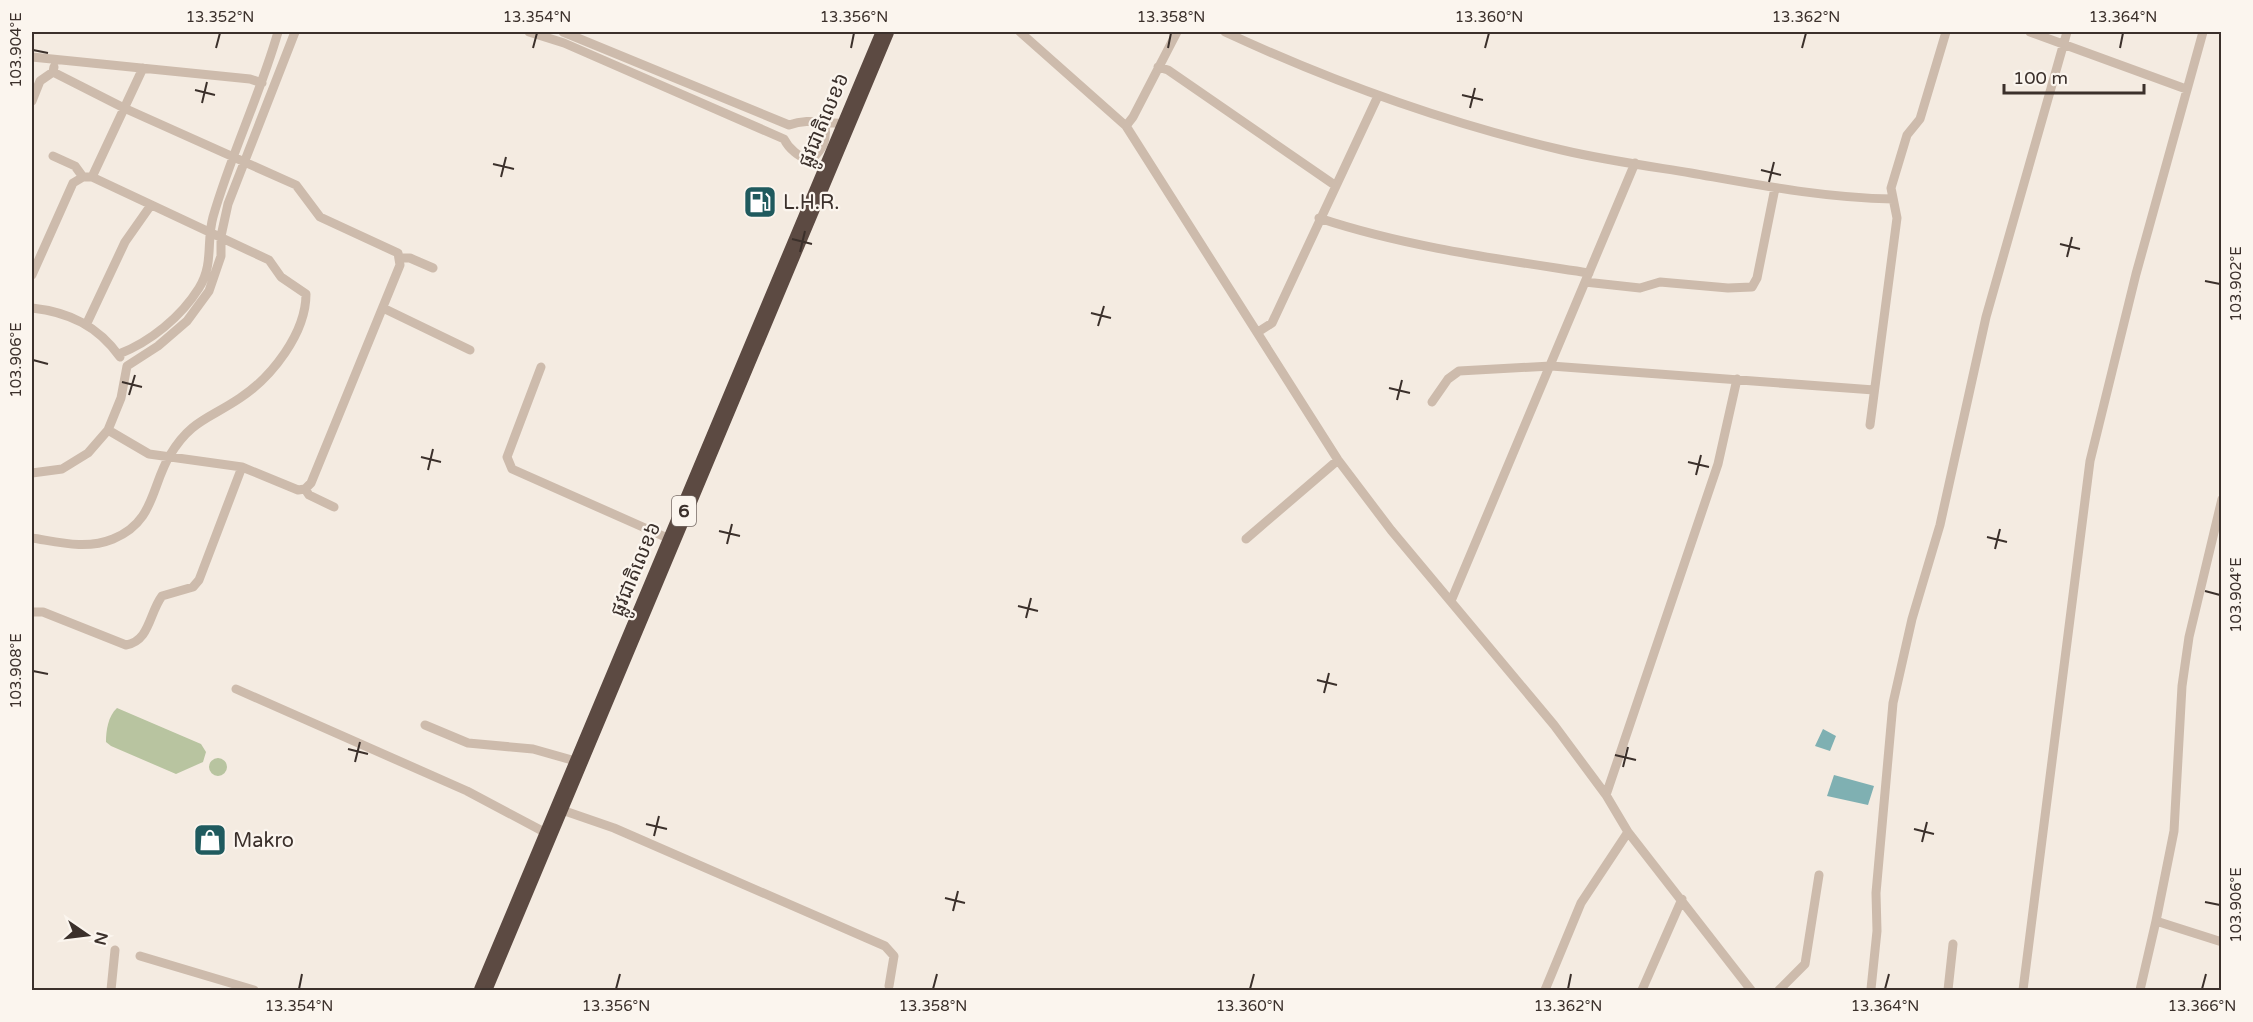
<svg xmlns="http://www.w3.org/2000/svg" width="2253" height="1022" viewBox="0 0 2253 1022" font-family="'Varela Round','Noto Sans Khmer',sans-serif">
<rect width="100%" height="100%" fill="#f4ebe1"/>
<path fill="#b8c4a0" d="M117,708L201,744L206,752L203,762L176,774L111,746L106,742C106,731 108,716 117,708Z
M209 767a9 9 0 1 1 18 0a9 9 0 1 1-18 0Z"/>
<path fill="#7fb0b2" d="M1823,729L1836,736L1830,751L1815,746Z
M1834,775L1874,786L1868,805L1827,796Z"/>
<g fill="none" stroke-linecap="round" stroke-linejoin="round">
<path stroke="#cdbbac" stroke-width="9" d="M529,32L564,43L784,139C793,157 810,159 825,172
M563,32L789,125C810,117 824,125 847,123
M1020,32L1126,126L1338,460L1391,530L1554,725L1606,795L1628,832L1751,990
M1225,32C1333,82 1446,123 1562,150C1604,160 1648,166 1691,173C1759,185 1824,198 1893,199
M2030,32L2186,89
M32,57L250,79L262,83
M1158,67L1168,70L1336,186
M53,72L124,108L296,185L320,217L398,253L400,265L311,483L305,489L298,490L242,467L149,454L108,430
M32,101L40,81L53,72L54,67
M1126,126L1133,117L1177,32
M53,156L75,166L83,177
M811,160C823,149 827,141 825,125
M92,177L143,68
M1319,218C1406,247 1498,259 1589,273
M401,258H410L433,268
M32,275L73,183L83,177H92L269,260L281,277L306,294C306,333 272,377 240,398C209,419 191,420 170,455C151,486 155,522 113,539C86,550 58,542 32,538
M1585,282L1640,288L1660,282L1728,288L1752,287L1757,278L1775,188
M32,308C69,312 98,326 120,357
M383,308L470,350
M87,323L125,242L151,205
M1258,332L1272,323L1378,96
M119,354C150,342 181,317 199,288C214,264 206,242 213,217C231,154 260,95 278,32
M541,367L507,457L512,469L672,540
M1432,402L1448,379L1459,371L1551,366L1874,390
M1870,425L1897,218L1891,188L1907,135L1920,119L1946,32
M32,473L62,469L88,453L108,430L121,398L127,366L158,346L187,321L209,291L221,256V236L228,204L295,32
M305,489L309,495L334,507
M2222,499L2189,637L2182,686L2174,831L2156,921L2222,942
M1246,539L1338,460
M1451,601L1635,163
M32,612H43L126,645C150,641 149,613 162,596L193,587L199,580L242,467
M236,689L467,791L548,834
M425,725L468,743L533,749L579,762
M1606,795L1718,464L1737,379
M559,809L614,828L885,946L894,956L889,986
M140,956L254,990
M1871,989L1877,931L1876,893L1893,703L1912,619L1940,525L1986,317L2067,32
M111,990L115,950
M1545,990L1581,903L1628,832
M1642,990L1682,899
M1779,990L1805,964L1819,875
M1948,990L1953,944
M2023,990L2090,461L2136,274L2203,32
M2140,990L2156,921"/>
<path stroke="#5c4a42" stroke-width="18" d="M483,990L885,32"/>
</g>
<path fill="none" stroke="#3b302b" stroke-width="2" d="M216,48L220,33M533,48L537,33M851,48L854,33M1168,48L1171,33M1485,48L1489,33M1802,48L1806,33M2120,48L2123,33M33,50L48,53M195,90L215,95M1462,95L1483,100M202,103L207,82M1470,108L1475,88M493,164L514,169M1761,170L1781,175M501,177L506,157M1769,182L1774,162M792,239L812,244M2060,244L2080,249M800,252L805,231M2067,257L2072,237M2205,281L2220,284M1091,313L1111,318M1098,326L1104,306M33,360L48,364M122,382L142,387M1389,388L1410,393M129,395L135,375M1397,400L1402,380M421,457L441,462M1688,462L1709,467M428,470L433,449M1696,475L1701,455M719,531L740,536M1987,537L2007,542M727,544L732,524M1995,549L2000,529M2205,591L2220,595M1018,606L1038,611M1026,618L1031,598M33,671L48,674M1317,680L1337,685M1324,693L1329,673M348,749L368,754M1615,755L1636,760M355,762L360,742M1623,767L1628,747M646,824L667,829M1914,829L1934,834M654,836L659,816M1922,842L1927,822M945,898L965,903M2205,902L2220,905M953,911L958,891M299,989L302,974M616,989L620,974M933,989L937,974M1250,989L1254,974M1568,989L1571,974M1885,989L1889,974M2202,989L2206,974"/>
<defs>
<symbol id="fuel-square" viewBox="-11 -11 22 22"><rect x="-9" y="-9" width="18" height="18" rx="4" fill="#1f5a5e" stroke="#fbf5ee"/><path d="M-5.5-6h7V0h2V4h1.3V-2.5L3-4.5l.8-.8L6-3V5H2.5V1h-1V6h-7ZM-4.2-4.7v3.2H.2V-4.7Z" fill="#fff"/></symbol>
<symbol id="shop-square" viewBox="-11 -11 22 22"><rect x="-9" y="-9" width="18" height="18" rx="4" fill="#1f5a5e" stroke="#fbf5ee"/><path d="M-5-2.5h2.3a2.7 3.5 0 0 1 5.4 0H5L5.5 6h-11ZM-1.5-2.5h3a1.5 2.3 0 0 0-3 0Z" fill="#fff"/></symbol>
</defs>
<g fill-rule="evenodd">
<use href="#fuel-square" x="741" y="183" width="38" height="38"/>
<use href="#shop-square" x="191" y="821" width="38" height="38"/>
</g>
<g text-anchor="middle" stroke-width="4.5" stroke-linejoin="round" paint-order="stroke">
<rect fill="#fbf5ee" stroke="#756b66" stroke-width="1.5" x="672" y="496" width="24" height="30" rx="4.5"/>
<g font-size="18" font-weight="bold" fill="#3b302b">
<text x="684" y="517">6</text>
</g>
<g font-size="20" fill="#3b302b" stroke="#fbf5ee">
<text transform="translate(823 120) rotate(-67)" y="7">ផ្លូវជាតិលេខ៦</text>
<text transform="translate(635 569) rotate(-67)" y="7">ផ្លូវជាតិលេខ៦</text>
</g>
<g font-size="20" fill="#3b302b" stroke="#fbf5ee" text-anchor="start">
<text x="783" y="209">L.H.R.</text>
<text x="233" y="847">Makro</text>
</g>
</g>
<rect width="2253" height="1022" fill="none" stroke="#fbf5ee" stroke-width="66"/>
<g transform="translate(87 935) rotate(104)" stroke="#fbf5ee" stroke-width="4.5" paint-order="stroke">
<path d="M0-4.5L10 22L0 15L-10 22Z" fill="#3b302b"/>
<text y="-9" font-size="16" font-weight="bold" text-anchor="middle" fill="#3b302b">N</text>
</g>
<path d="M2004 84v9h140v-9" fill="none" stroke="#3b302b" stroke-width="3"/>
<text x="2013" y="84" font-size="18" fill="#3b302b" stroke="#fbf5ee" stroke-width="4.5" paint-order="stroke">100 m</text>
<rect x="33" y="33" width="2187" height="956" fill="none" stroke="#3b302b" stroke-width="2"/>
<g font-size="15" text-anchor="middle" fill="#3b302b">
<text x="220" y="22">13.352°N</text>
<text x="537" y="22">13.354°N</text>
<text x="854" y="22">13.356°N</text>
<text x="1171" y="22">13.358°N</text>
<text x="1489" y="22">13.360°N</text>
<text x="1806" y="22">13.362°N</text>
<text x="2123" y="22">13.364°N</text>
<text transform="translate(16 50) rotate(-90)" y="5">103.904°E</text>
<text transform="translate(2236 284) rotate(-90)" y="5">103.902°E</text>
<text transform="translate(16 360) rotate(-90)" y="5">103.906°E</text>
<text transform="translate(2236 595) rotate(-90)" y="5">103.904°E</text>
<text transform="translate(16 671) rotate(-90)" y="5">103.908°E</text>
<text transform="translate(2236 905) rotate(-90)" y="5">103.906°E</text>
<text x="299" y="1011">13.354°N</text>
<text x="616" y="1011">13.356°N</text>
<text x="933" y="1011">13.358°N</text>
<text x="1250" y="1011">13.360°N</text>
<text x="1568" y="1011">13.362°N</text>
<text x="1885" y="1011">13.364°N</text>
<text x="2202" y="1011">13.366°N</text>
</g>
</svg>
